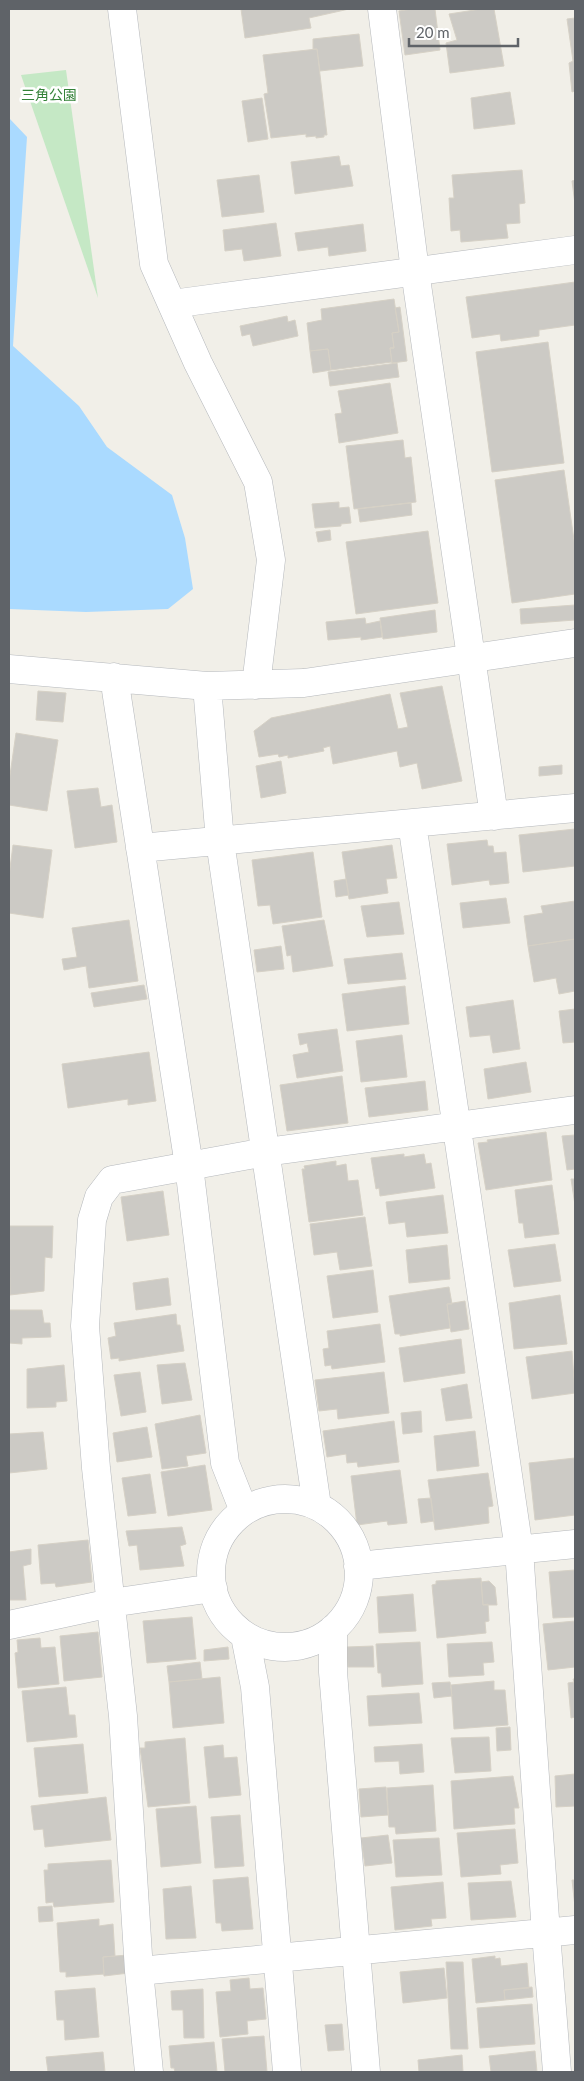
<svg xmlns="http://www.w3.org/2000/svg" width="584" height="2081" viewBox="0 0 584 2081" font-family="Lato,'Noto Sans JP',sans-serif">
<rect width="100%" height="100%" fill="#f1efe8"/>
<path fill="#c5e8c5" d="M66,70L98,298L21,75Z"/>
<path fill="#aadaff" d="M9,118L27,137L13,346L79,406L107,447L172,495L185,538L193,589L168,609L86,612L9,609Z"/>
<path fill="#cccac5" stroke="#d6d1c6" d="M241,9H349L309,18L311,28L245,38Z
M412,9H435L440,50L405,55L399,11Z
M481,9H494L504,66L450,73L446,43L457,40L449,14Z
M575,18V91L572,92L569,63L573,61L567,19Z
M359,34L363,66L320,71L317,49H313V39Z
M317,49L327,135H324V137L316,138V136L306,137V134L271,138L264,94L268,93L263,55Z
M510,92L515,124L474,129L471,98Z
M262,98L268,139L248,142L242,101Z
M339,156L341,166L349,165L353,186L295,194L291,162Z
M522,170L525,203L519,204L520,223L506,224L508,238L461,242L460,230L451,231L449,198H454L452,175Z
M259,175L264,212L222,217L217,180Z
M575,180V204L572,181Z
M276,223L281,256L244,261L242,249L225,251L223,230Z
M363,224L366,251L329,256L328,247L298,251L295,233Z
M575,282V325L539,330V336L501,341L500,334L472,338L466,297Z
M394,299L399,332L392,333L394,348H390L392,362L331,370L328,349L310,351L307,323L322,320L321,309Z
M400,307L407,361L392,363L390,348H394L392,333L399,332L395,308Z
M287,316L288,322L295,320L298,336L253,346L250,334L242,336L240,326Z
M548,342L564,463L492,472L476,352Z
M328,349L331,370L313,373L310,351Z
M397,363L399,377L330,386L328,372Z
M390,383L398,433L339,443L335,414L342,413L338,391Z
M403,440L405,458L411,457L416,502L354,509L346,446Z
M564,470L575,547V594L512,603L495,480Z
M339,502V508L349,507L351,523L341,524V526L315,528L312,504Z
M411,503L412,515L360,522L358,509Z
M330,530L331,540L318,542L316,532Z
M428,531L438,603L356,614L346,542Z
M575,605V620L521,624L520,609Z
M435,610L437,632L383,639L380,618Z
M365,618L366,624L380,621L382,637L361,640V637L328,640L326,622Z
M442,686L462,781L422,789L417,763L400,767L397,751L333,764L330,746L323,748L324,751L288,758V755L279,757L278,754L259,757L254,731L271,718L390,694L398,729L408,727L400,693Z
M38,691L66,693L63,722L36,720Z
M16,733L58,740L47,811L9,805V782Z
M281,761L286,793L261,798L256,766Z
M562,765V774L539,776V767Z
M98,788L101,807L112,805L117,842L75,848L67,791Z
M575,829V866L523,872L519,835Z
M487,840L488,846H493L494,853L506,852L509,883L490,885L489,880L452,885L447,844Z
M13,845L52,850L43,918L9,913V876Z
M392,845L397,878L386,879L388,893L349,899L342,852Z
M313,852L322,917L273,924L270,905L258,906L252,860Z
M346,879L349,895L336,897L334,881Z
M506,898L510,923L463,928L460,903Z
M575,901V939L528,946L524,916L543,913L541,906Z
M399,902L404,934L367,937L361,906Z
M129,920L138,981L89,988L86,966L64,970L62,959L77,957L72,928Z
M324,920L333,966L293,972L291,955L287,956L282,926Z
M575,939V991L559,994L556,978L534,982L528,946Z
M281,946L284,969L257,972L254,950Z
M402,953L406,979L348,984L344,959Z
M144,985L147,999L94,1007L91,993Z
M405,986L409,1024L347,1031L342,994Z
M513,1000L520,1049L493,1053L490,1035L470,1037L466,1007Z
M575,1009V1042L563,1043L559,1011Z
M337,1029L343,1071L297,1078L293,1055L309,1052L307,1043L300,1045L298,1034Z
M402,1035L407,1077L361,1082L356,1041Z
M149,1052L156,1101L128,1105V1099L68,1108L62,1064Z
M526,1062L531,1092L488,1099L484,1069Z
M342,1076L348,1123L287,1131L280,1085Z
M425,1081L428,1110L369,1117L365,1088Z
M546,1132L552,1180L486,1190L478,1143L488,1142L487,1140Z
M575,1135V1169L567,1170L562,1136Z
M404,1154V1157L424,1154L426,1164L431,1163L435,1188L380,1196L379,1188L376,1189L371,1158Z
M336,1161V1166L346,1164L348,1181L358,1180L363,1215L309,1222L302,1169H305L304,1166Z
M571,1179H575V1205Z
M552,1185L559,1234L525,1238L523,1223H519L515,1190Z
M163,1191L169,1235L127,1241L121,1197Z
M443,1195L448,1233L407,1237L405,1222L389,1224L386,1202Z
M365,1217L372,1266L340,1270L337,1252L314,1255L310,1224Z
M9,1226H53L52,1258L45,1257L44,1291L10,1295Z
M555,1244L561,1281L514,1287L508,1250Z
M447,1245L450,1279L409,1283L406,1250Z
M373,1270L378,1312L333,1318L327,1276Z
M168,1278L171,1305L136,1310L133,1283Z
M449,1287L452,1304H447L450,1328L400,1336V1334H395L389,1296Z
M560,1295L567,1344L514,1349L509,1303Z
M465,1301L469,1329L451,1332L447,1304Z
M9,1310H42L44,1323H50L51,1337L22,1338V1344L9,1343Z
M176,1314L177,1325H180L184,1351L119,1361V1358L111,1359L108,1338L116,1336L114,1323Z
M380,1324L385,1362L332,1369L331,1365L325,1366L323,1349L329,1348L327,1331Z
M461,1339L465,1373L404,1382L399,1348Z
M572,1351L575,1393L532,1399L526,1357Z
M185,1363L192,1400L162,1404L157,1365Z
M64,1365L67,1401L56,1402V1407L27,1408V1369Z
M140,1372L146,1412L121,1416L114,1375Z
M384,1372L389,1413L338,1419L337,1409L319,1411L315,1380Z
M467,1384L472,1418L446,1421L441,1389Z
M421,1411L422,1432L403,1434L401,1413Z
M200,1415L206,1453L186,1456L188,1466L162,1469L155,1424Z
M394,1421L399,1462L358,1467L357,1462L347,1463L346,1454L327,1457L323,1431Z
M147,1427L152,1457L117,1462L113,1433Z
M475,1431L479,1466L437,1471L434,1436Z
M43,1432L47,1469L9,1473V1434Z
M575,1458V1515L535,1520L529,1463Z
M205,1465L212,1510L168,1516L161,1472Z
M400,1470L407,1523L388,1525L387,1521L357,1525L351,1476Z
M488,1473L493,1506L488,1507L489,1523L435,1530L428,1480Z
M150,1474L156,1513L128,1516L122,1478Z
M431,1498L434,1521L421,1523L418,1499Z
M182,1527L186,1544L180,1546L184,1566L140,1570L137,1545L129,1546L126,1531Z
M88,1540L92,1582L56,1587L55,1583L41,1584L38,1545Z
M31,1549V1564L23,1566L26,1600H9V1552Z
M575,1570V1617L553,1618L549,1572Z
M481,1578L483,1605L488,1604L489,1621L485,1622L486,1633L437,1638L432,1585L436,1584V1581Z
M489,1581L495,1587L497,1605H483L481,1582Z
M413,1594L416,1631L379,1633L377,1597Z
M192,1617L196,1659L147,1663L143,1621Z
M575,1621V1667L548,1670L543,1624Z
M98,1632L102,1677L64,1681L60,1636Z
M40,1638L41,1648L55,1647L59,1684L18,1688L15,1653L18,1652L17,1640Z
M420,1642L423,1684L382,1687L381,1673H378L376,1644Z
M492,1642L494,1662L483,1663L484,1675L449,1677L447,1644Z
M373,1646L374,1667H348L347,1647Z
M228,1647L229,1659L204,1661V1650Z
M200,1662L202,1679L169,1682L167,1666Z
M220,1677L224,1723L173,1728L169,1682Z
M573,1679H575V1717L571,1718L568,1683L574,1682Z
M494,1681V1690H505L508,1725L454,1729L451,1685Z
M450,1682L452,1696L434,1698L432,1683Z
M66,1687L69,1715H75L77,1737L27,1742L22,1691Z
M419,1693L422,1723L369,1726L367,1696Z
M510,1727L511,1750L497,1751L496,1728Z
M489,1737L491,1771L455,1773L451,1738Z
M185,1738L190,1803L148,1807L140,1748H145V1742Z
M83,1744L88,1793L39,1797L34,1748Z
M422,1744L424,1772L400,1774L399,1761L375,1762L374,1747Z
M223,1745L224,1758L237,1757L241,1795L209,1798L204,1747Z
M575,1774V1806L556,1807L555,1776Z
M513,1776L519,1808H514L515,1824L454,1829L451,1781Z
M433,1785L436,1831L396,1834L395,1827H389L387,1788Z
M386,1787L388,1815L361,1817L359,1789Z
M106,1797L111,1840L45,1847L43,1829L34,1830L31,1806Z
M196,1806L201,1863L161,1867L156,1809Z
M240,1815L244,1866L215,1868L211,1817Z
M515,1829L518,1863L500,1865L501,1874L461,1877L457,1833Z
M388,1835L392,1863L365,1866L361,1838Z
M439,1838L442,1875L396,1877L393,1840Z
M111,1860L114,1902L54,1907L53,1902L46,1903L44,1870H48V1864Z
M248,1877L253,1929L222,1931L221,1923H216L213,1880Z
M572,1880H575V1907Z
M511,1881L516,1917L471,1920L468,1883Z
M443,1882L446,1918L431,1919L432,1926L395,1930L391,1887Z
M191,1886L196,1938L166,1939L163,1889Z
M52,1906L53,1921L39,1922L38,1907Z
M99,1919V1926L113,1924L115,1956L103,1957L104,1974L66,1977V1972H60L57,1923Z
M128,1955L129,1973L104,1976L103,1957Z
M495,1956V1959L500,1958L501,1966L527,1963L529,1988L504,1990L505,2000L476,2003L472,1959Z
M446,1962H463L468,2049H451Z
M444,1968L447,1998L403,2003L400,1972Z
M249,1978L250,1989L263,1988L266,2019L247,2021L248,2034L220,2037L216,1992L231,1991L230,1980Z
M532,1987L533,1997L505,2000L504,1990Z
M95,1988L99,2037L65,2040L64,2020H57L55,1991Z
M203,1989L204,2038H184L183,2010H172L171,1991Z
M532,2004L535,2044L480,2048L477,2008Z
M342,2024L344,2050L328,2051L325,2025Z
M264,2036L267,2072H225L222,2039Z
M214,2042L217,2072H175L174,2068H171L169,2046Z
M535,2051L537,2072H491L489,2056Z
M103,2052L105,2072H48L46,2057Z
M462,2055L463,2072H419L418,2060Z"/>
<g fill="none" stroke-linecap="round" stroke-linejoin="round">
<defs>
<path id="street" d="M122,9L154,264L198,363L258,482L271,560L256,685
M382,9L415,271L494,816
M172,304L575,250
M9,669L207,686L304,683L575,643
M114,677L189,1166L225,1463L244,1511
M207,686L220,841L317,1506
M412,823L519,1550L546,1933L557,2072
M140,848L575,808
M211 1573a74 74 0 1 1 148 0a74 74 0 1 1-148 0Z
M358,1566L575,1544
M9,1625L111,1603L213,1588
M333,1629V1672L366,2072
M245,1636L255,1687L287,2072
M139,1971L575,1930
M149,2072L139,1971L123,1716L96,1468L85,1326L92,1220L99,1197L112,1180L266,1152L575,1110"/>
</defs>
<use href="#street" stroke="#b5b8bc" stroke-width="29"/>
<use href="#street" stroke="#fff" stroke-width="28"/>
</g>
<g text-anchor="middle" stroke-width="5" stroke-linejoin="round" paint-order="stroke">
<g font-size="14" fill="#348238" stroke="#fff">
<text x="49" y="100">三角公園</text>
</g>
</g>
<rect width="584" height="2081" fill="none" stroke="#5f6368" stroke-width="20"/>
<path d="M409 38v8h109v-8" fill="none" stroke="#5f6368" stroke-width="2.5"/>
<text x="416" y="38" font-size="15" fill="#5f6368" stroke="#ffffff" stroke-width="4" paint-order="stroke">20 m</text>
</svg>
